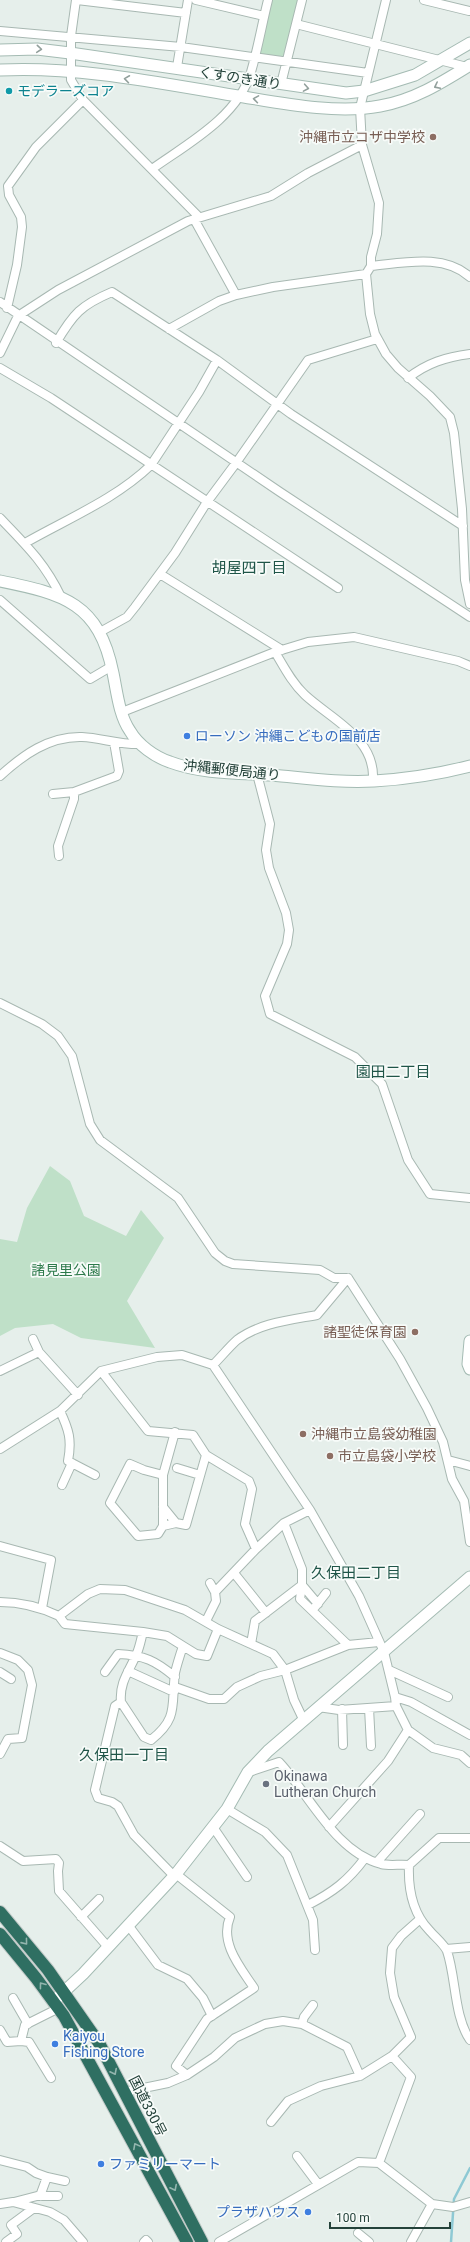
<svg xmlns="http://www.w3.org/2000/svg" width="470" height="2242" viewBox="0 0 470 2242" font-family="Roboto,'Noto Sans JP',sans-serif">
<rect width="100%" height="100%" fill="#e6efeb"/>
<path fill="#bfe0c8" d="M271,0H299L284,55L281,57L261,54L258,51Z
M50,1166L70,1181L84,1216L126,1236L141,1210L164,1238L127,1301L155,1348L81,1338L53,1324L15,1328L0,1336V1239L17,1242L27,1208Z"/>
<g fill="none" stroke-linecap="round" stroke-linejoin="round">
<path stroke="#8ec9d4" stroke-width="2.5" d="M451,2242L454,2199L470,2168"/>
<defs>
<path id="street" d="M76,0L71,36V80L83,100L199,217
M77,0L186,13
M196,0L264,16
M386,0L360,108L362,145L379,203L377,234L371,257V266L366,274L370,314L375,334L386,354L398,368L430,396L450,417L454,433L462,509L465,580L470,604
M424,0L469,11
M296,24L467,67
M0,31L181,47L368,73
M177,67L188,0
M281,84L302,0
M152,169C187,144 238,117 251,72C258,48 262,24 268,0
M194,219L236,295
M371,266C403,263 444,253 470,277
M0,302L280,492L470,617
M7,308L17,265L22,227L21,217L9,195L8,186L36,147L83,100
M169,329L219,301L236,295L273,287L366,274
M56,343C73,314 81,305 112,292L217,360L291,414L463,526
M0,353L18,316L58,290L188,221L271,196L308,173L362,145
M0,368L51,398L338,588
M408,378C427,363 446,357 470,354
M0,518C25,544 45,563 61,597
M25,543C67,519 116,499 151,465L199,392L217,360
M160,574L282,650
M0,600L90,679L112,666
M100,632L127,617L135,607L175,553L207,502L236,463L308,360L377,339
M275,652C284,667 292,683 305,695C332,720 376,738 373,781
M122,712L275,652L308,642L354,637L458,661L470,666
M257,774L270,824L266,850L269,868L286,913L289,930L287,944L265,996L270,1014L355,1057L382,1084L408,1160L430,1194L470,1198
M0,776C23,755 49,736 82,737C102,738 120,745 141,744
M53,794L74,792L117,776L119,771L114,742
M59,856L58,846L74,799V792
M0,1003L42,1024L58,1036L72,1056L90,1124L100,1140L178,1198L215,1253L225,1261L233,1264L320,1270L334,1278H348
M348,1278L400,1359L427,1408L443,1442L452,1479L464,1501L470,1542
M33,1339L39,1352
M213,1365C221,1357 229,1347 237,1340C259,1323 290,1320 317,1315L348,1278
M0,1371L39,1352L78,1395
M101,1371L148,1431L193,1435L206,1455L249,1481L252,1489L245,1524L256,1549
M60,1411C69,1430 72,1440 68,1461L95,1475
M175,1432L163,1475L144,1470L130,1464L110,1503L138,1536L158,1534L163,1526L176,1523L186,1525L206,1455
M0,1449L60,1411L101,1371L157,1357L182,1355L213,1365L310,1510L359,1596L384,1652L395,1697L396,1706L408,1730L433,1748L461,1755L470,1763
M448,1460L470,1466
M177,1468L200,1475
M62,1485L72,1463
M163,1507L176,1523
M163,1526V1475
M0,1546L51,1560L42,1608
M234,1573L266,1613
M210,1583L215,1592
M302,1585L300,1599L348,1645
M302,1585L318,1604
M0,1602C21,1602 40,1607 59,1616L88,1594L100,1589L125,1590L185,1610L218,1629L273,1654L285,1670L294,1700L303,1719
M315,1607L326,1593
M59,1616L65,1624L143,1632C141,1639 140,1646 137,1653C130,1670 119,1682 121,1702L115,1706L95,1790L98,1798L112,1802L118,1806L134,1835L174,1876
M206,1621L216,1601L215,1592L256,1549L284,1523L310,1510
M143,1632L167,1636L183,1646
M251,1644L255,1621L302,1585V1569L284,1523
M0,1653L18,1660L28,1670L32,1685L22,1738L8,1739L0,1754
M389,1670L448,1697
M128,1671L174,1692
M0,1672L11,1679
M105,1672L118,1654C144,1655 156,1661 175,1677
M175,1687L209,1699H224L237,1687L261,1676L285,1670L348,1645L379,1642
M395,1697L411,1702L470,1735
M121,1702L144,1737L151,1740C179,1718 171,1705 175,1673C177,1664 180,1655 183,1646L196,1654L207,1656L218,1629
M318,1707L339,1710L396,1706
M369,1708L371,1746
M342,1709L343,1745
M249,1772L279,1762C310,1795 335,1852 381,1864C390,1866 400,1864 409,1865L439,1838H470
M227,1809L265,1832L287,1855L313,1920L315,1950
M213,1827L247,1877
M329,1827L388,1761L408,1730
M0,1846L23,1861L56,1859L59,1863L58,1871L59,1891L108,1947
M377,1862L420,1814
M409,1865C408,1889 412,1912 429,1930C434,1936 444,1944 447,1951C456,1977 454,2017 470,2040
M308,1905C333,1892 348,1881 365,1858
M81,1917L99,1899
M128,1925L158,1965L187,1979L203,1998L212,2016
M446,1949L470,1947
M13,1998L28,2024
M302,2024L304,2017L313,2005
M0,2030L7,2042L21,2041L25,2025L59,2008
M21,2041L29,2042L51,2078
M187,2075L214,2057L235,2038L265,2024L283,2021L302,2024L347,2047L360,2076L392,2056
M124,2092L168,2083L187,2075L176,2066L207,2019L254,1988C241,1968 219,1943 230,1917L176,1874
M271,2122L288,2101L321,2086L360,2076
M297,2156L318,2184
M0,2160L27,2167L36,2173L47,2177L65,2181
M379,2163L411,2077L392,2056L411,2037L394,1997L390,1973L392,1948L401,1936L419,1920
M40,2196L47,2177
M14,2202L37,2196H58
M0,2204L13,2202L50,2212L64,2220L83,2242
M358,2233L369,2242
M6,2242L17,2234L11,2225L34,2208
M144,2242L146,2240L148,2242
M219,2242L358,2162L379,2163L432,2204L453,2207L470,2202
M411,2242L432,2204"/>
<path id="secondary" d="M0,50L37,49L70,53L346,93L364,91L415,75L470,43
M0,70C81,66 164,84 244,97C286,104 338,114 380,106C414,100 441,83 470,65
M0,581C64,594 99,603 113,673C117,692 119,715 130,731C138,745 155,757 170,762C202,774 238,773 272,775C306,778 340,783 374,781C407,779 439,774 470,766
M470,1341L468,1364L470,1369
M54,2001L83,1974L176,1874L227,1809L248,1772L268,1751L470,1577"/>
<path id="highway" d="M0,1912L48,1970L99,2043L202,2242
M0,1934L36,1978L64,2016L187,2242"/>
</defs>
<use href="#street" stroke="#a8b8b2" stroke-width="10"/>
<use href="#secondary" stroke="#a4bbb3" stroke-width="13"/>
<use href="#highway" stroke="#c2cac8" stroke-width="14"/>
<use href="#street" stroke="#fff" stroke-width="8"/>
<use href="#secondary" stroke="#fff" stroke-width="11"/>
<use href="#highway" stroke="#2f6f62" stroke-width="12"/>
</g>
<defs><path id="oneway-chevron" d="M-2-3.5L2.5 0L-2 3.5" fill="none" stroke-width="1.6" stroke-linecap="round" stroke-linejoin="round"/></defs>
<g stroke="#92a09c">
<use href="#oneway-chevron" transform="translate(39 49) rotate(5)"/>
<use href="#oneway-chevron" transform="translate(127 79) rotate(-172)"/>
<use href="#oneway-chevron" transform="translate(437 86) rotate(153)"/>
<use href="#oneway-chevron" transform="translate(306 88) rotate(10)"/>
<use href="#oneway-chevron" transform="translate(256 99) rotate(-171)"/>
</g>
<g stroke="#93b5ae">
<use href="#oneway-chevron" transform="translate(25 1942) rotate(51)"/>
<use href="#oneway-chevron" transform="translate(42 1985) rotate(-127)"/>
<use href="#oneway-chevron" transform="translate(114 2072) rotate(63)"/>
<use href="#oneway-chevron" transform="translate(136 2146) rotate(-118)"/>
<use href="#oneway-chevron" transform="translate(174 2188) rotate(63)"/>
</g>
<circle fill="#0f9aa8" stroke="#f7fbf9" stroke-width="1.5" cx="9" cy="91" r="4"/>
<g fill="#8d6e63" stroke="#f7fbf9" stroke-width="1.5">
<circle cx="433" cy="137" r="4"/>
<circle cx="415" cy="1332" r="4"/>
<circle cx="303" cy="1434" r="4"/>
<circle cx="330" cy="1456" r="4"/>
</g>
<g fill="#3f7fe0" stroke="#f7fbf9" stroke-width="1.5">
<circle cx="187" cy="736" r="4"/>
<circle cx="55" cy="2044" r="4"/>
<circle cx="101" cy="2164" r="4"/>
<circle cx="308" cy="2212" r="4"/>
</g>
<circle fill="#6b7280" stroke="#f7fbf9" stroke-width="1.5" cx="266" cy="1784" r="4"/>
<g text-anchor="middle" stroke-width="3.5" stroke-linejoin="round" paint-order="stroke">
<g font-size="14" fill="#24423a" stroke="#f7fbf9">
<text transform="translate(240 78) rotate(9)" y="5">くすのき通り</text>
<text transform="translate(232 770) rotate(6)" y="5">沖縄郵便局通り</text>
<text transform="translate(148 2106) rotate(63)" y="5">国道330号</text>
</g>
<g font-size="14" fill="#0d838f" stroke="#f7fbf9" text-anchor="start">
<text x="17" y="96">モデラーズコア</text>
</g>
<g font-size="14" fill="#785e54" stroke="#f7fbf9" text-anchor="end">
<text x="425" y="142">沖縄市立コザ中学校</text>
<text x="407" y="1337">諸聖徒保育園</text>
<text x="311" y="1439" text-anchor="start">沖縄市立島袋幼稚園</text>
<text x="338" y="1461" text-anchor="start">市立島袋小学校</text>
</g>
<g font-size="14" fill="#366cbe" stroke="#f7fbf9" text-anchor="start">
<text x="195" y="741">ローソン 沖縄こどもの国前店</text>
<text x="63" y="2041">Kaiyou<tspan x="63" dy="16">Fishing Store</tspan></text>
<text x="109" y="2169">ファミリーマート</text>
<text x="300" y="2217" text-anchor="end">プラザハウス</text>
</g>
<g font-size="14" fill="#2d7a4b" stroke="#f7fbf9">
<text x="66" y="1275">諸見里公園</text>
</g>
<g font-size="14" fill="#5b616d" stroke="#f7fbf9" text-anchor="start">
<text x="274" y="1781">Okinawa<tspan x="274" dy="16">Lutheran Church</tspan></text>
</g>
<g font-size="15" fill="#1f5548" stroke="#f7fbf9">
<text x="249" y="573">胡屋四丁目</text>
<text x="393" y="1077">園田二丁目</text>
<text x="356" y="1578">久保田二丁目</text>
<text x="124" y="1760">久保田一丁目</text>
</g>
</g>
<path d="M330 2222v6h120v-6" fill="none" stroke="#24423a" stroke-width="2"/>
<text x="336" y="2222" font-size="12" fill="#24423a" stroke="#f7fbf9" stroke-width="3" paint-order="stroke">100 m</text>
</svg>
